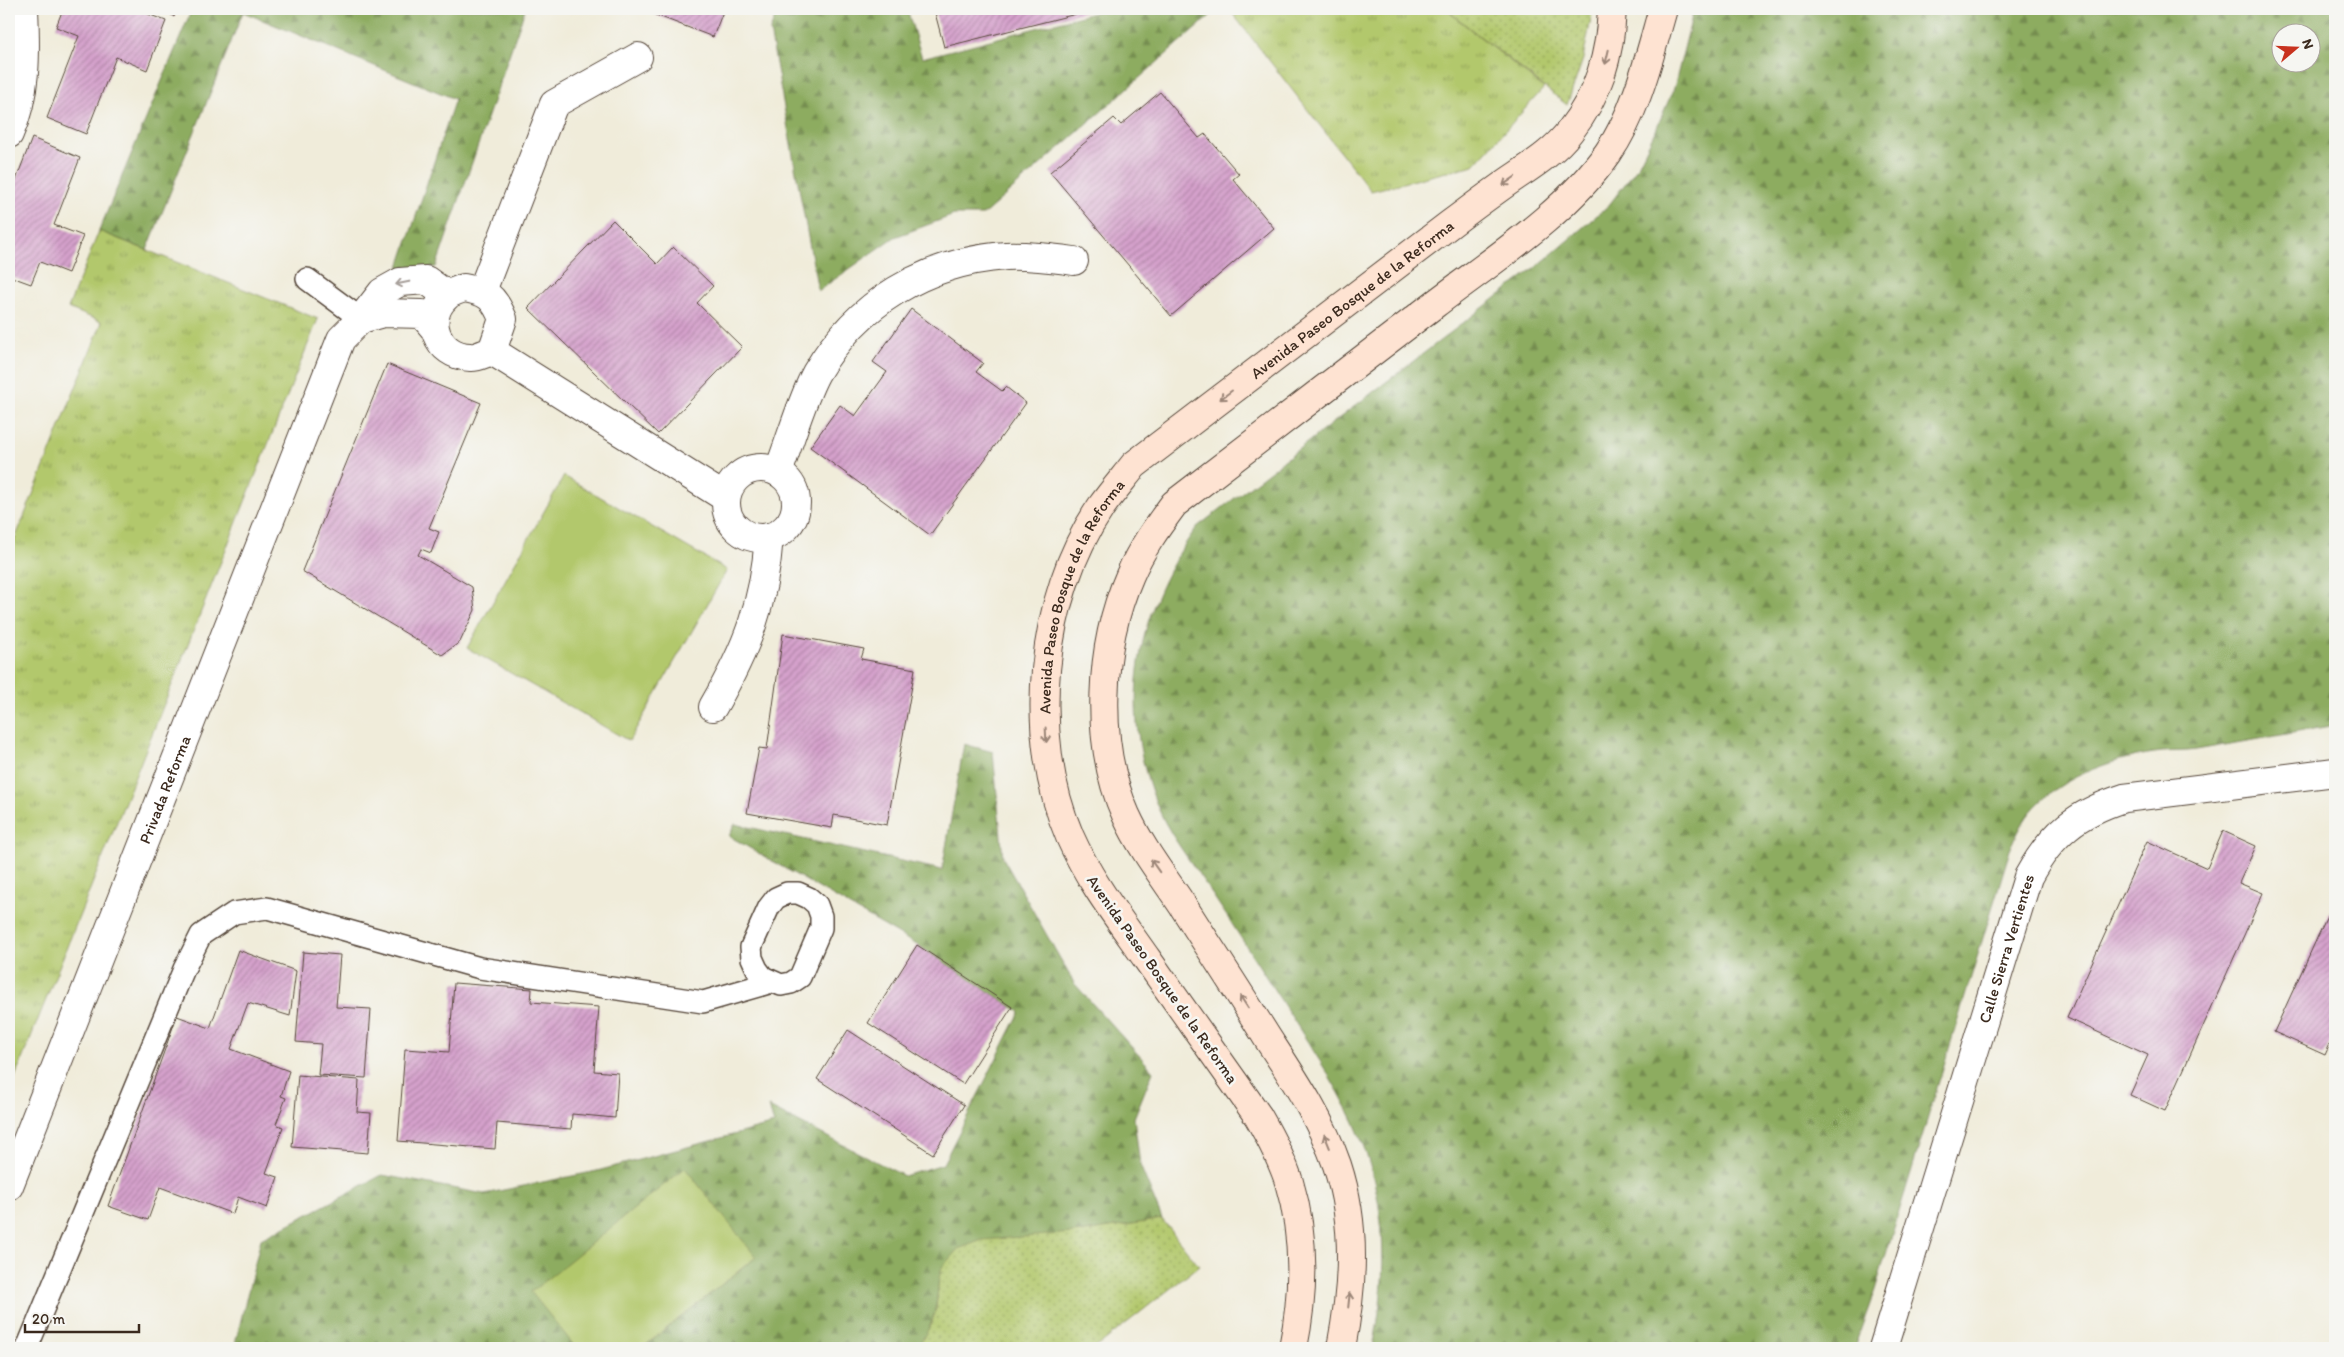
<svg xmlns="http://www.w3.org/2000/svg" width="2344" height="1357" viewBox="0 0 2344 1357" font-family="Itim,sans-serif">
<defs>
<pattern id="grass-tufts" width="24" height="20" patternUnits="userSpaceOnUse" patternTransform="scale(1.25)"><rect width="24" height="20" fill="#b2c86c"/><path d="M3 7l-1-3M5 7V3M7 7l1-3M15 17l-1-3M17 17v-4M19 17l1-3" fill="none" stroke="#92a358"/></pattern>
<pattern id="forest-firs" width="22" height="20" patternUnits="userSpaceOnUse" patternTransform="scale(1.25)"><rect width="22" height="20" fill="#8dac60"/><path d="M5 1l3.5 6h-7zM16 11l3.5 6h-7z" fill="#748c4f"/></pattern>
<pattern id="garden-dots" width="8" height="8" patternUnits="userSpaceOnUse" patternTransform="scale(1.25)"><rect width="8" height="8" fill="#b2c86c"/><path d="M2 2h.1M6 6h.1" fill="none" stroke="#92a358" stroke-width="1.8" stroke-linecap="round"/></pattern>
<pattern id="building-hatch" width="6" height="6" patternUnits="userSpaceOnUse" patternTransform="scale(1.25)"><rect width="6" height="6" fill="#d5a1cc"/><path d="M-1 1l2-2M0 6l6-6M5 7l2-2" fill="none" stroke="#ae83a5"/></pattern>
</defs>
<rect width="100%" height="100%" fill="#f6f6f2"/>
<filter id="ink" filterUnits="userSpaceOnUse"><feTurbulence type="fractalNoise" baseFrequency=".02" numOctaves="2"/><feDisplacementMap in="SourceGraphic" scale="10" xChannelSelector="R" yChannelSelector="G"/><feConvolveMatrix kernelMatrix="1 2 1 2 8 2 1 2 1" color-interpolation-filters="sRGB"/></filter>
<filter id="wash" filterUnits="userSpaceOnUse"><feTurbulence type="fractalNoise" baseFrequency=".0096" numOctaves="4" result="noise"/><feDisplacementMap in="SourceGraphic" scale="20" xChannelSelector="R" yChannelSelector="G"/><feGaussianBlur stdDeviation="1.12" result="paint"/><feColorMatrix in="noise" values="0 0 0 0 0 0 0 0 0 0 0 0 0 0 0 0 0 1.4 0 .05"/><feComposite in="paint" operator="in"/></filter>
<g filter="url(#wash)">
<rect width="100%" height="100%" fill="#f0ecda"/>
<path fill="url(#grass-tufts)" stroke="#767945" d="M1229,9H1445L1544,88L1474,165L1371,191Z
M99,231L318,319L9,1092V554L102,322L68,308Z"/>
<path fill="url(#forest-firs)" stroke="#646b3f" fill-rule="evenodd" d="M192,9H525L436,267L398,270L455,99L243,12L147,250L99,231Z
M778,9H907L922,58L1108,9H1218L983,215H954L895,237L818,291L770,31Z
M1694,9H2335V725C2289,734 2243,742 2196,750C2185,752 2173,751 2162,752C2118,757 2066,774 2035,807C2023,819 2017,835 2010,850L1875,1290L1854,1348H1373C1386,1282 1388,1222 1367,1156C1353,1111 1327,1072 1302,1033C1270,984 1239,933 1206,885C1188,857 1166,831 1155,800C1118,705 1137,608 1197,527L1540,264L1609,205L1637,168L1657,127L1674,88ZM2282,32H2312V62H2282Z
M964,744L993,752L1003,858L1074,983L1153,1071L1134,1118L1140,1165L1162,1219L1086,1232L938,1290C936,1311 931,1331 917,1348H642L756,1257L532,1291L576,1348H234L261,1239L382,1175L484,1194L597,1171L774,1124L769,1107L904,1176L943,1164L1020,1012L917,945L729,836L735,824L942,870Z"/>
<path fill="url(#garden-dots)" stroke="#767945" d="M1450,9H1593L1583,59L1567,105L1448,11Z
M1162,1219L1199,1266L1095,1348H917L931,1325L936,1308L939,1278L942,1267L958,1249L982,1240L1086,1232Z"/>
<path fill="#b2c86c" stroke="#767945" d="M564,476L727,570L629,741L467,648Z
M685,1168L756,1257L642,1348H576L531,1292Z"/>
<g id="blocks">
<path fill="url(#building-hatch)" d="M63,9H135L166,21L147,70L116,57L86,134L47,118L79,36L56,27Z
M163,9H177L174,17Z
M640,9H724L713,37Z
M934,9H1096L944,47Z
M1160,92L1199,138L1205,134L1239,174L1233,179L1274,228L1171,316L1050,172L1114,118L1121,125Z
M32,138L80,158L54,225L83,236L68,273L40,262L31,284L9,276V198Z
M613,220L657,264L673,247L713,286L697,303L742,347L658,434L528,308Z
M911,309L983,363L976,372L1002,391L1006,387L1026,403L930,535L810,447L840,405L855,416L887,372L873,362Z
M387,364L481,403L429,528L439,532L431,553L421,549L418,555L472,587L475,610L460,642L442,655L302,571Z
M783,634L864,649L861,659L915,669L887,825L834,815L832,828L747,813L759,748L767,749Z
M2223,831L2256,846L2239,883L2263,893L2165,1111L2130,1095L2148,1055L2067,1018L2147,841L2207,868Z
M2329,912L2335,916V1033L2325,1055L2274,1032Z
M917,945L1012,1007L963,1084L868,1023Z
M238,950L296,971L290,1016L248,1003L231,1049L289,1071L281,1096L286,1098L276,1124L283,1127L266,1173L278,1177L267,1208L238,1197L233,1214L160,1187L148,1220L108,1206L177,1016L210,1028Z
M303,952L340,955L336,1007L371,1009L366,1078L318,1075L321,1044L296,1042Z
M454,983L532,989L531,1002L599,1007L594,1071L618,1073L615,1118L572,1114L571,1129L497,1123L495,1149L398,1141L405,1049L449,1052Z
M848,1030L964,1105L933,1154L817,1079Z
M298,1075L359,1080L357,1112L371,1113L368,1153L292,1147Z"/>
</g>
</g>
<g filter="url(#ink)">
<use href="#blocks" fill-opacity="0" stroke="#56473a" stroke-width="1"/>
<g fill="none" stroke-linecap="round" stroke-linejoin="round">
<defs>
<path id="lane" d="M307,279L361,319
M787,893H798L809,898L817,905L821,916V928L800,977L791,983L781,985L763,977L757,969L752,958L751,947L769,907L776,898Z
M27,1348L184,969L201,935L234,913L267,908L480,968L703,1002L772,982"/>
<g id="street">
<path d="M9,134C27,94 26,52 24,9"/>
<path d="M464,288C488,292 494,297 503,319L492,351C485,353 477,358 470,357C437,356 422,318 447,296C451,292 459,290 464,288Z"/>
<path d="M482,291L554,104L638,57"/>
<path d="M361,319L383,313L422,314L433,327"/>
<path d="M492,351L726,498"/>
<circle cx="761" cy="503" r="35"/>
<path d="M778,472C790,442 801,401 816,373C857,303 925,262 1006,256C1028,255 1051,258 1074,261"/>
<path d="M713,707C747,648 764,605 769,537"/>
<path id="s1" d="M9,1186L341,339L361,319L382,292L400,282L426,280L447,295"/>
<path id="s2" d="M1883,1348L2028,877C2052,833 2077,813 2124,798L2335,772"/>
</g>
<g id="secondary">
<path id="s3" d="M1293,1348C1304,1294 1305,1235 1289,1182C1282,1159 1270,1137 1258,1116C1221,1064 1184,1011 1147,959C1119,919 1090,882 1070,837C1027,737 1039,598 1101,507C1111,493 1123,479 1134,465C1239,385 1344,305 1449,225C1469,210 1489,195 1509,181C1531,166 1554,152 1570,131C1599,94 1610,55 1612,9"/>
<path d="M1341,1348C1353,1286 1357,1226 1337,1165C1321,1119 1294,1079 1268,1039C1240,994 1211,950 1183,906C1163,876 1141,848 1126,815C1094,744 1099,646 1130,575C1141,549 1157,527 1174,504C1261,437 1348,371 1435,304C1494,259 1565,214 1608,153C1637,111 1649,57 1663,9"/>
</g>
</defs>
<use href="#lane" stroke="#56473a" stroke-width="24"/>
<use href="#street" stroke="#56473a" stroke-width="30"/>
<use href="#secondary" stroke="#56473a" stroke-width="30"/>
<use href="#lane" stroke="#fff" stroke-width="21"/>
<use href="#street" stroke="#fff" stroke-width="28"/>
<use href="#secondary" stroke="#fee3d2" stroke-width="28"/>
</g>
<defs><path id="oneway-shaft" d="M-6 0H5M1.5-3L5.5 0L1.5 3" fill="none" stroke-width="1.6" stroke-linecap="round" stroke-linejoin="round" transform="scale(1.25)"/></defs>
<g stroke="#9c8678">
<use href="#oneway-shaft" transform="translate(1607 57) rotate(103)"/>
<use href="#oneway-shaft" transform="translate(1509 181) rotate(145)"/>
<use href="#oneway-shaft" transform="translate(1226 395) rotate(143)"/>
<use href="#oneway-shaft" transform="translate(1046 735) rotate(87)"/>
<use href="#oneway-shaft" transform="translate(1155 866) rotate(-125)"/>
<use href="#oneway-shaft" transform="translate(1244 1002) rotate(-123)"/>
<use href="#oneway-shaft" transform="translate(1327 1141) rotate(-112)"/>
<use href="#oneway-shaft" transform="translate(1349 1300) rotate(-84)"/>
</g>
<use stroke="#a79f9a" href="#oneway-shaft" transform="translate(403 283) rotate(169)"/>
</g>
<g text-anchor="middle" stroke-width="5" stroke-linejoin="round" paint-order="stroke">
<g font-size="16" fill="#3b2a1e" stroke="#f6f6f2">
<text dy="6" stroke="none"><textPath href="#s3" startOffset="1249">Avenida Paseo Bosque de la Reforma</textPath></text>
<text dy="6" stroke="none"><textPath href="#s3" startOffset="829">Avenida Paseo Bosque de la Reforma</textPath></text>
<text dy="6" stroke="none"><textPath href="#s1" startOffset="426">Privada Reforma</textPath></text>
<text dy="6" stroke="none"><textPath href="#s2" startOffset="418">Calle Sierra Vertientes</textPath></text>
<text transform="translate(1163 979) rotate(55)" y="6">Avenida Paseo Bosque de la Reforma</text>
</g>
</g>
<rect width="2344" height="1357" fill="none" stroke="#f6f6f2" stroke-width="30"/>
<g transform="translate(2296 48) rotate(71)"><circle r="24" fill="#f6f6f2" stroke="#aba49d"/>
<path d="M0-4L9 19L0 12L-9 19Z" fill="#c8321e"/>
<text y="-8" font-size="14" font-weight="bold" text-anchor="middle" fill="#3b2a1e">N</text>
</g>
<path d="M25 1324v8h114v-8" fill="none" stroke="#3b2a1e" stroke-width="2.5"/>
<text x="32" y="1324" font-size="15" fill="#3b2a1e" stroke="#f6f6f2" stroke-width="4" paint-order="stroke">20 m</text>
</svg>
